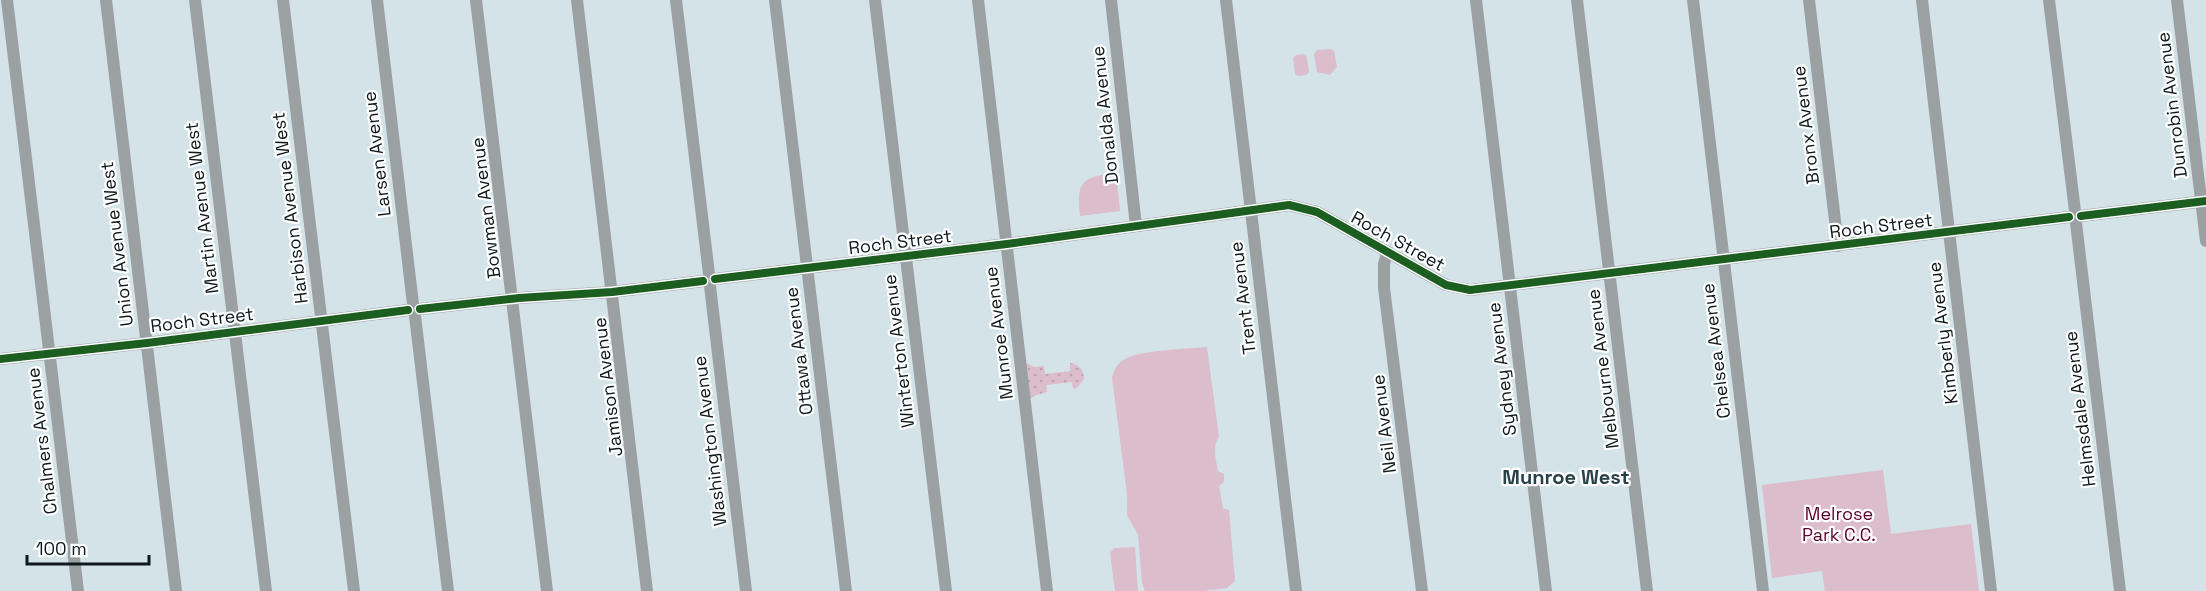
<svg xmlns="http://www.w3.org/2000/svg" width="2206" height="591" viewBox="0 0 2206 591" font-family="'Space Grotesk',sans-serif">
<defs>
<pattern id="grass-dots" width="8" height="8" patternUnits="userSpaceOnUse" patternTransform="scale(1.5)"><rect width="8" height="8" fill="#dcbdcb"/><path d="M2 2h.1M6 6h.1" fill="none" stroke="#bca2ae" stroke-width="1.8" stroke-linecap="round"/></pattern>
</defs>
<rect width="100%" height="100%" fill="#d3e3e8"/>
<path fill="url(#grass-dots)" d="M1026,363L1034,367L1044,366L1045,374L1070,371V363C1079,364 1084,370 1084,379L1078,387L1073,389L1072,382L1046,385L1047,392L1036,395L1030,399Z"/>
<path fill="#dcbdcb" d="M1331,49L1334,51L1337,67L1330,75L1317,72L1314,54L1317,50Z
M1303,54L1307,57L1309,72L1306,75L1298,76L1295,74L1293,58L1296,55Z
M1116,173L1120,211L1080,216C1076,181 1082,177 1116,173Z
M1207,347L1219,437C1212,446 1216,460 1218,471L1224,474V482L1219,486L1223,508L1229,510L1235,581L1227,588L1203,591H1145L1142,583L1138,535L1127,515V494L1112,378C1114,370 1117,363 1125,359C1140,350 1188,349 1207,347Z
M1883,470L1891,534L1971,524L1979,591H1825L1822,571L1772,578L1762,485Z
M1135,547L1138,591H1115L1110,553L1114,548Z"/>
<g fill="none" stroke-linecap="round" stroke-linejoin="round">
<path stroke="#9ba1a3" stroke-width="12" d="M7,0L78,591
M106,0L176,591
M195,0L266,591
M283,0L354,591
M377,0L413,304
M476,0L547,591
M577,0L647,591
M676,0L709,274
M775,0L846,591
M875,0L946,591
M978,0L1047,591
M1111,0L1136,226
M1226,0L1296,591
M1476,0L1546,591
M1577,0L1647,591
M1693,0L1763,591
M1809,0L1838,246
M1922,0L1991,591
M2049,0L2075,211
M2177,0L2206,241
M2081,216L2206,201
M2076,223L2120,591
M1387,253L1384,264V288L1422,591
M715,279L1007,244L1289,205L1317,212L1446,285L1470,290L2069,217
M710,286L746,591
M420,309L519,298L612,292L703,281
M415,316L448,591
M0,359L147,343L408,310"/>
<defs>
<path id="cycleway" d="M2081,216L2206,201
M715,279L1007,244L1289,205L1317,212L1446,285L1470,290L2069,217
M420,309L519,298L612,292L703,281
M0,359L147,343L408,310"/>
</defs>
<use href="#cycleway" stroke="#fff" stroke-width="11"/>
<use href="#cycleway" stroke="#1b5e20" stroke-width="8"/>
</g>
<g text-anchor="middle" stroke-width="4.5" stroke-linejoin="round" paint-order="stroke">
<g font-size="18" fill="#0d181b" stroke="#fff">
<text transform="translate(2172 105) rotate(-97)" y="6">Dunrobin Avenue</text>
<text transform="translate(1105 115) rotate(-96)" y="6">Donalda Avenue</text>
<text transform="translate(1806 125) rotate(-97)" y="6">Bronx Avenue</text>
<text transform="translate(377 154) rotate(-97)" y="6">Larsen Avenue</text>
<text transform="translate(202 208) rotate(-97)" y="6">Martin Avenue West</text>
<text transform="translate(290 208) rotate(-97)" y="6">Harbison Avenue West</text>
<text transform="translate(486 208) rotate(-97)" y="6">Bowman Avenue</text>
<text transform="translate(1881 226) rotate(-7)" y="6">Roch Street</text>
<text transform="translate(1398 241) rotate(29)" y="6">Roch Street</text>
<text transform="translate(900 242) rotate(-7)" y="6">Roch Street</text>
<text transform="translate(117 244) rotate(-97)" y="6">Union Avenue West</text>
<text transform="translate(1243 298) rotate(-97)" y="6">Trent Avenue</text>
<text transform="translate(202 320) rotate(-7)" y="6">Roch Street</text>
<text transform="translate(999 333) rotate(-97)" y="6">Munroe Avenue</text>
<text transform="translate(1943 333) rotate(-97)" y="6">Kimberly Avenue</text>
<text transform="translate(799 351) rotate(-97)" y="6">Ottawa Avenue</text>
<text transform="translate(899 351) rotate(-97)" y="6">Winterton Avenue</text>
<text transform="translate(1716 351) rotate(-97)" y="6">Chelsea Avenue</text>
<text transform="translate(1502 369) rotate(-97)" y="6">Sydney Avenue</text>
<text transform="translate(1603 369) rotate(-97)" y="6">Melbourne Avenue</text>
<text transform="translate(608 387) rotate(-97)" y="6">Jamison Avenue</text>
<text transform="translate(2080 409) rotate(-97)" y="6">Helmsdale Avenue</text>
<text transform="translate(1384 424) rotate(-97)" y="6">Neil Avenue</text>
<text transform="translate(42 441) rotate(-97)" y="6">Chalmers Avenue</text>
<text transform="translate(710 441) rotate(-97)" y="6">Washington Avenue</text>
</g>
<g font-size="18" fill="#5b002e" stroke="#fff">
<text x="1839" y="520">Melrose<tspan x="1839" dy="21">Park C.C.</tspan></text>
</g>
<g font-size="20" font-weight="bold" fill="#284047" stroke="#fff">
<text x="1566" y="484">Munroe West</text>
</g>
</g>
<path d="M27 555v9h122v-9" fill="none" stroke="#0d181b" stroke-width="3"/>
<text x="36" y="555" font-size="18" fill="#0d181b" stroke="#ffffff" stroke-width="4.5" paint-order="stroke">100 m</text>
</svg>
